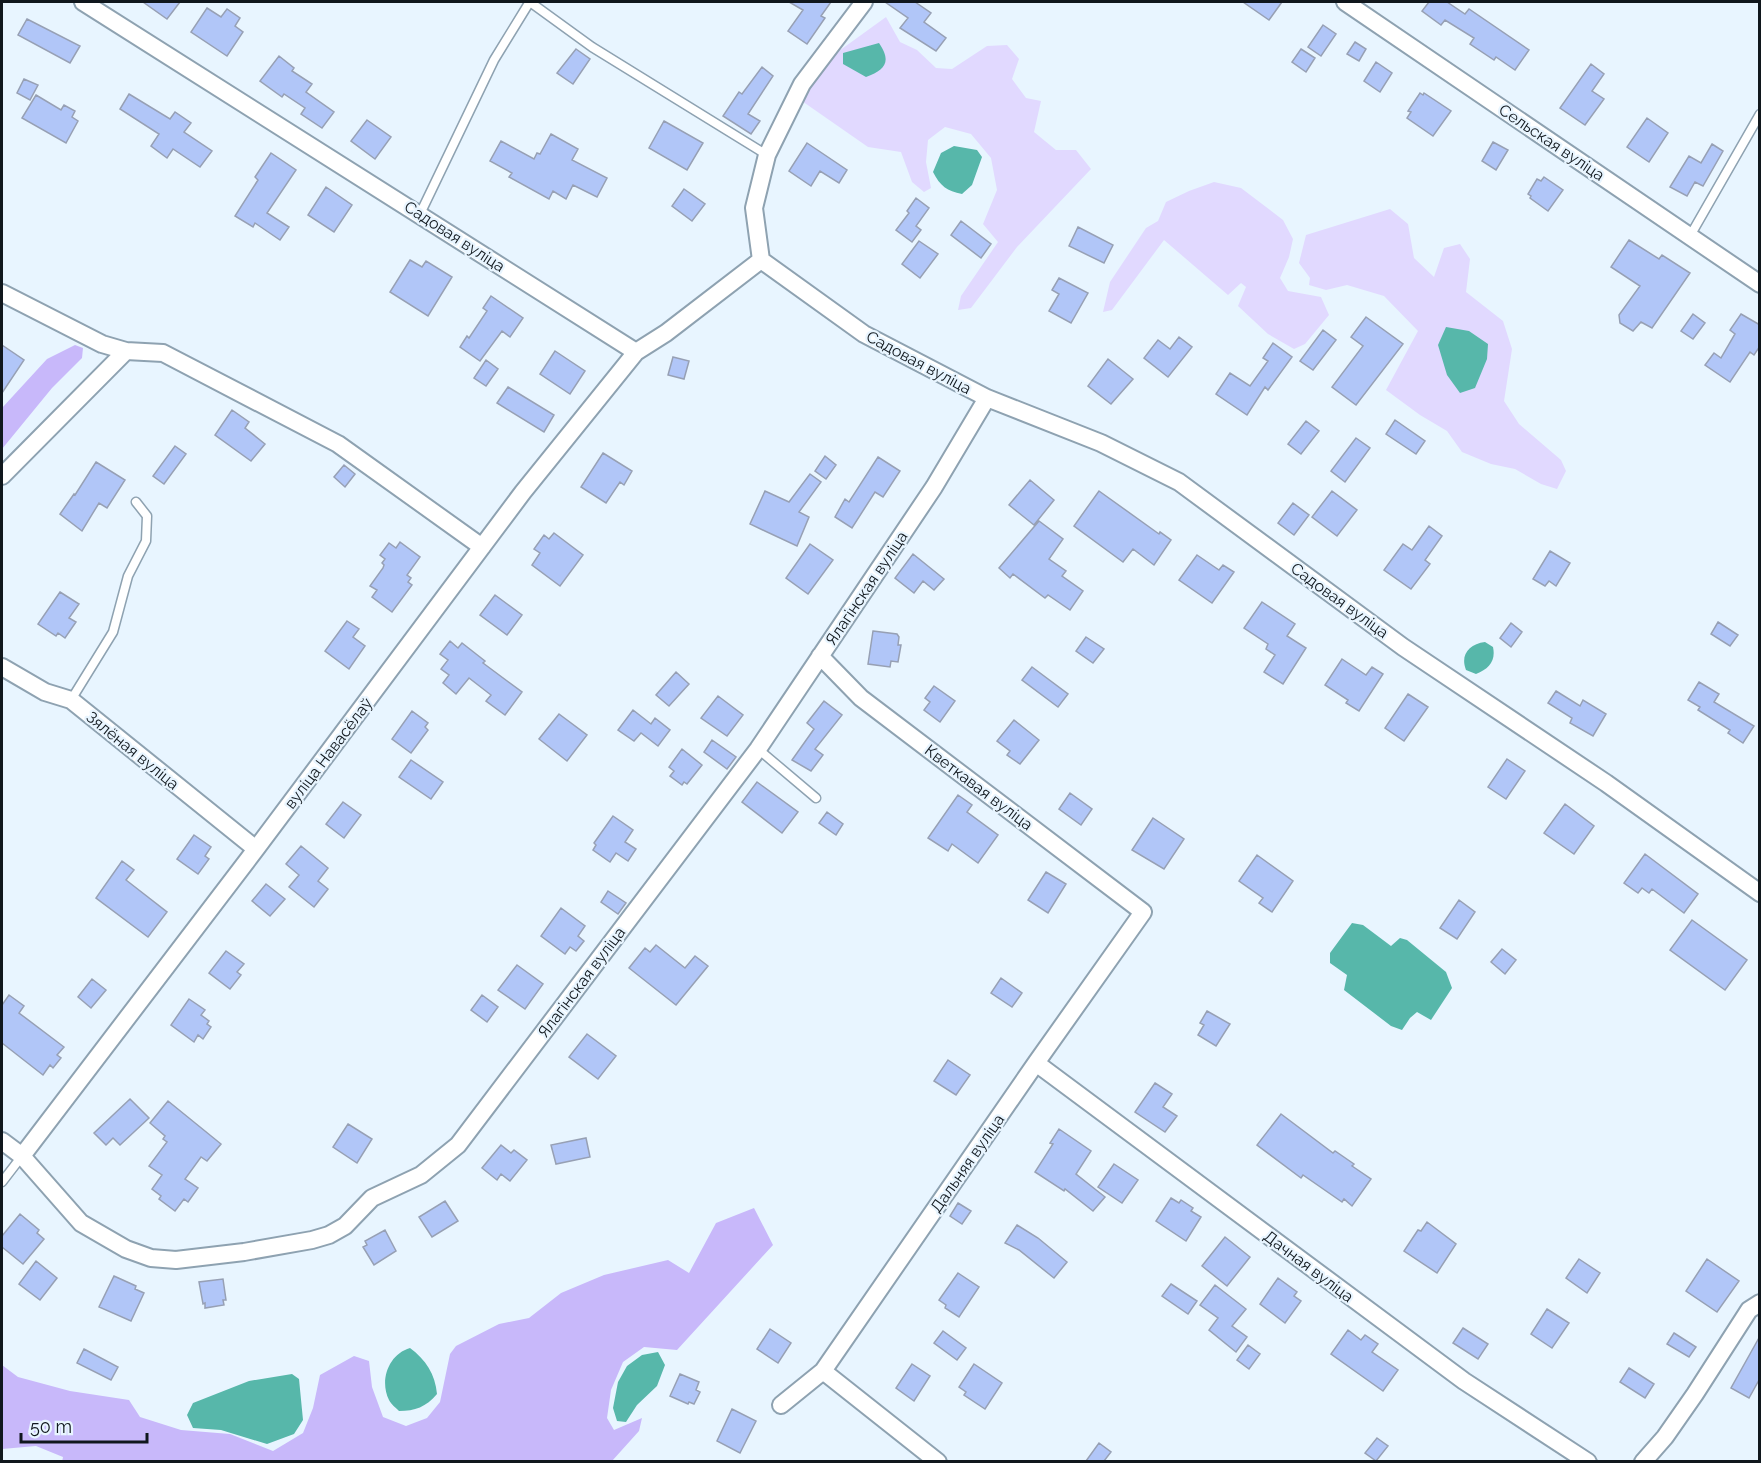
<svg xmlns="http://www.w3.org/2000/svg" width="1761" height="1463" viewBox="0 0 1761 1463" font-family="Raleway,sans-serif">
<rect width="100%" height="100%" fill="#e8f5ff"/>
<path fill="#e1d9ff" d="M886,17L900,42L917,50L936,68L952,69L987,46L1007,45L1019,59L1012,79L1026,98L1041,101L1034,132L1056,150H1076L1091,169L1017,247L971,308L958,310L961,296L998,242L983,224L997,190L991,158L971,134L945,127L928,140L926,162L931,188L924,192L912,182L901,152L868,147L799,99L821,64Z
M1214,182L1241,188L1283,220L1293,239L1289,257L1280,278L1288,291L1321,297L1329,315L1305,344L1294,349L1268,334L1238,306L1246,287L1241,283L1228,295L1164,240L1112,310L1103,312L1110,282L1146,228L1158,221L1166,202L1189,191Z
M1390,209L1408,224L1414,258L1434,277L1444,248L1460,244L1470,259L1466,292L1503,321L1512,349L1504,401L1519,424L1561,460L1566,471L1557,489L1541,484L1515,469L1491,464L1462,452L1447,431L1420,415L1386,390L1418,331L1384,296L1347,285L1326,290L1309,285L1310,278L1299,263L1306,235Z"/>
<path fill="#c8b8fa" d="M75,345L83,348L82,358L52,388L2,449V408L47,359Z
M754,1208L773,1245L677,1350L644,1347L623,1362L611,1390L607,1418L614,1430L642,1418L639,1431L612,1461L62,1462L63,1457L36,1446L2,1449V1365L18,1377L70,1391L129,1400L140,1417L181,1430L230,1434L273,1451L303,1433L313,1408L320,1375L354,1356L369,1361L372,1387L383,1417L406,1426L427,1418L440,1402L450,1354L456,1346L499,1324L529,1318L561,1293L604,1275L668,1260L689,1273L716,1223Z"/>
<path fill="#57b7aa" d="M879,43C892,62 885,70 866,77L843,64V53Z
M954,146L977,150L982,157L972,185L962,194C947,191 940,186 933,172L941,153Z
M1446,327L1469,331L1488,344L1487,359L1475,388L1460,393L1447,375L1438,345Z
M1485,642L1493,647C1496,661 1489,669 1476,674L1466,670C1460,655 1469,644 1485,642Z
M1352,923L1363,925L1391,946L1400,938L1407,940L1446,972L1452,988L1431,1020L1417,1012L1410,1018L1402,1030L1391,1026L1344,990L1347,975L1330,963V953Z
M410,1348C426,1360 435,1374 437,1394C426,1407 415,1411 399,1411C396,1408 391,1404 389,1400C379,1380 389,1354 410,1348Z
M658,1352L665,1365L657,1386L637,1405L626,1422L617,1421L613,1408L618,1382L627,1366L642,1355Z
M292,1374L299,1379L303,1420L294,1434L267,1444L221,1430L193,1428L187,1415L193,1403L249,1381Z"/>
<path fill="#b1c6f8" stroke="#97a0b4" stroke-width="1.5" d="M143,2H180L167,19Z
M789,2H831L821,16L825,18L807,44L788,31L803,10Z
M885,2H915L931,13L924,22L946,38L936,51L900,28L908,18Z
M1243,2H1282L1269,20Z
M1429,2H1447L1465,14L1469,9L1529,50L1515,70L1496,57L1494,60L1470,44L1474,38L1445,20L1441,25L1422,11Z
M207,8L221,17L227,9L240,18L235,26L243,32L227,56L191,32Z
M27,19L80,46L70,63L18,35Z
M1323,25L1336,34L1321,56L1308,47Z
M1355,42L1366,49L1359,61L1347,54Z
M576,49L590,59L573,84L557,73Z
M1301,49L1315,58L1306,72L1292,62Z
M279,56L294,68L292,71L312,84L306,92L334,112L322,128L301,114L305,108L284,94L282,97L260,81Z
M1376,62L1392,73L1380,92L1364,81Z
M1591,64L1604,74L1592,91L1604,99L1585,125L1560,108Z
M762,67L773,76L748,114L760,121L751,134L723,116L739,92L742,94Z
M24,79L38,85L30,100L17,93Z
M1420,93L1423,95L1424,93L1451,111L1433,136L1407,118L1411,112L1408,111Z
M129,94L170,119L175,112L191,123L184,132L212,151L200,167L173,149L167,158L151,146L159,134L120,109Z
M36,95L61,110L64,105L75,111L72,117L78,121L66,143L22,118Z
M1647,118L1668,133L1649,162L1627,147Z
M367,120L391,137L375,159L351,141Z
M664,121L703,143L687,170L649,148Z
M551,134L578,149L572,160L607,178L597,197L573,185L566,199L553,191L549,199L509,177L512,173L490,161L501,141L534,159L537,153L540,154Z
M1493,142L1508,150L1496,170L1482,161Z
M807,143L847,170L839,183L820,171L811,186L789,171Z
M1712,144L1723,151L1703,186L1695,182L1687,196L1670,187L1689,156L1701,163Z
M271,153L296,170L267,213L289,227L280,240L255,223L253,227L235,216L258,180L255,177Z
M1544,177L1563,190L1548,211L1530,198L1531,196L1528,194L1537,179L1541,181Z
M326,187L352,205L334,232L308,215Z
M684,189L705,204L692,221L672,206Z
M916,198L929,208L916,226L921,230L912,242L896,230L909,213L907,211Z
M961,221L991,244L981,258L951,235Z
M1078,227L1113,245L1104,263L1069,246Z
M1629,240L1659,259L1662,255L1690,273L1652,328L1641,322L1633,331L1620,323L1619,315L1640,286L1611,267Z
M919,241L938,254L920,278L902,264Z
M410,260L422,267L426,261L452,277L428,316L390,292Z
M1059,278L1088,293L1071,323L1049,311L1059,294L1052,290Z
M491,296L523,318L510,337L502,331L480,361L460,347L467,336L469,338L487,311L483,308Z
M1693,314L1705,323L1693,339L1681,331Z
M1741,314L1760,325V346L1754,355L1750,352L1730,382L1705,365L1714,353L1721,358L1735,334L1730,330Z
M1366,317L1403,344L1356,405L1332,387L1363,346L1351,337Z
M1323,330L1336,340L1313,370L1300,361Z
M1179,337L1192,347L1168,377L1144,358L1158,340L1170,349Z
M1273,343L1292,357L1268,390L1265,387L1247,415L1216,394L1230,373L1250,386L1268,361L1263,358Z
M2,345L24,360L2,393Z
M555,351L585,371L570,394L540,374Z
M673,357L689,361L684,379L668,375Z
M1108,359L1133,379L1111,404L1088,386Z
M486,360L498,369L486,386L474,378Z
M508,387L554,415L544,432L497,403Z
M232,410L249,422L245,428L265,444L251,461L215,435Z
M1395,420L1425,441L1416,454L1386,434Z
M1306,421L1319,431L1301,454L1288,444Z
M1356,438L1370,448L1345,482L1331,471Z
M175,446L186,454L164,484L153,476Z
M603,453L632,471L624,485L620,482L606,503L581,487Z
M825,456L836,465L826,479L815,471Z
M878,457L900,471L883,497L875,492L852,528L835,517L845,499L849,502Z
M96,462L125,480L107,508L99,503L82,531L60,514L74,494L75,495Z
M344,465L355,474L345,487L334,477Z
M810,474L821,482L799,512L809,517L797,546L750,524L765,491L789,502Z
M1030,480L1054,500L1034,525L1009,505Z
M1099,491L1159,534L1160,532L1171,540L1154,565L1133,549L1123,562L1074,526Z
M1332,491L1357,510L1337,536L1312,517Z
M1293,503L1309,515L1294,535L1278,523Z
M1039,521L1063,539L1049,559L1066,571L1062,576L1083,591L1070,610L1048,595L1045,598L1013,574L1010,578L999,568Z
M1429,526L1442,536L1425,560L1430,564L1411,589L1384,570L1403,544L1412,550Z
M554,533L583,555L560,586L532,565L540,553L534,549L544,535L549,539Z
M400,542L420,557L407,575L411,578L408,582L412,585L392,612L372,597L377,590L370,586L383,568L384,565L382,563L385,559L380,555L389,543L396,548Z
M810,544L833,560L808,594L786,578Z
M1550,551L1570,563L1556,586L1549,581L1545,586L1533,579Z
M913,554L944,579L934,590L923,581L914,593L895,578Z
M1197,555L1219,570L1223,565L1234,572L1212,603L1179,580Z
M60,592L79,604L69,618L76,622L65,638L58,633L56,636L38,624Z
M495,595L522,615L507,635L480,615Z
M1262,602L1295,624L1287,636L1306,648L1283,684L1264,672L1275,655L1266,649L1268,644L1244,628Z
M347,621L359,629L353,637L365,646L349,669L325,651Z
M1718,622L1738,635L1730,646L1711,634Z
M1511,623L1522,632L1511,647L1500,638Z
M873,631L897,634L899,637L898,645H901L898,662L891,661L890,667L868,664Z
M1086,637L1104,649L1093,663L1076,651Z
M450,641L458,648L462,643L485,661L483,663L522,692L505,715L486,701L491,695L469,678L456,694L443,683L449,675L441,669L448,660L440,654Z
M1342,659L1366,675L1372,667L1383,674L1359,711L1346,703L1348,700L1325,685Z
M1032,667L1068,694L1058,707L1022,680Z
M676,672L689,684L669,706L656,695Z
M1699,682L1719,694L1714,702L1754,726L1743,743L1728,733L1730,730L1698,710L1700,707L1688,700Z
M934,686L955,701L940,722L924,710L930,702L925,698Z
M1556,691L1580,706L1583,700L1606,714L1593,736L1570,723L1572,718L1548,703Z
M1408,694L1428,707L1404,741L1385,728Z
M718,696L743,715L727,736L701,718Z
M824,701L842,715L815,749L823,755L811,771L792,760L814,729L807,723Z
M633,710L651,724L655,718L670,730L658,746L641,733L634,741L618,730Z
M412,711L428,723L425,727L428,730L411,753L392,739Z
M559,714L587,735L567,761L539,739Z
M1014,720L1039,740L1020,764L1007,755L1010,751L997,741Z
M712,740L736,757L727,769L704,752Z
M682,749L702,765L687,784L684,782L682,785L670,776L674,771L669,767Z
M1507,759L1525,771L1506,799L1488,787Z
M411,760L443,782L431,799L399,777Z
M757,782L798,812L782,833L742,802Z
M1070,793L1092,809L1081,825L1059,809Z
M958,795L972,805L967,812L998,835L978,863L952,844L948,851L928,838Z
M343,802L361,815L344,838L326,824Z
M1565,804L1594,826L1574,854L1544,833Z
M827,812L843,824L836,835L819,823Z
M613,816L633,830L625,842L636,849L628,861L616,853L610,862L593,850L596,845L594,843Z
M1153,818L1184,839L1164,869L1132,850Z
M194,835L211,847L205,856L209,859L198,874L177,859Z
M301,846L328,868L318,881L328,889L314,907L289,887L299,875L286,864Z
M1645,854L1698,894L1684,913L1652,889L1649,893L1642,888L1638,893L1624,883Z
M1257,855L1293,881L1272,912L1259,903L1263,898L1239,881Z
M122,861L134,870L126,880L167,912L148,937L96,898Z
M1046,872L1066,884L1048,913L1028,900Z
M266,884L285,899L270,916L252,901Z
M608,891L626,903L618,914L601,902Z
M1459,900L1475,912L1457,939L1440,928Z
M561,908L585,926L578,936L584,941L576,951L570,947L565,954L541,936Z
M1692,920L1747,960L1725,990L1670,950Z
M656,945L685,968L695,956L708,966L676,1005L629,968L645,948L650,952Z
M1502,949L1516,960L1505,974L1491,962Z
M226,951L244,964L237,972L241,975L230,989L209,973Z
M517,965L543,984L525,1009L498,990Z
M1001,978L1022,993L1012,1007L991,993Z
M92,979L106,990L91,1008L78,997Z
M9,995L24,1006L19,1013L64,1047L57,1055L61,1058L53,1068L50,1065L43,1075L2,1043V1005Z
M482,995L498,1007L487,1022L471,1010Z
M189,999L205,1010L201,1015L209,1021L207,1024L211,1027L203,1039L198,1035L194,1042L171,1025Z
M1207,1011L1230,1024L1216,1046L1198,1035L1204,1025L1200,1023Z
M587,1034L616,1056L598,1079L569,1057Z
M948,1060L970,1075L956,1095L934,1081Z
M1155,1083L1172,1094L1163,1107L1177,1116L1165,1132L1135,1112Z
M130,1099L149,1118L120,1145L113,1138L106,1145L94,1133Z
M168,1101L221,1144L207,1161L201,1157L185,1179L198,1188L188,1202L184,1199L175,1211L159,1199L161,1196L152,1189L162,1175L149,1166L167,1142L163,1139L165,1136L150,1123Z
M1281,1114L1333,1153L1335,1151L1354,1164L1352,1166L1371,1179L1352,1206L1344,1199L1342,1202L1303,1175L1301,1178L1257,1145Z
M348,1124L372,1139L357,1163L333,1147Z
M1059,1129L1091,1151L1076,1174L1105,1197L1093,1211L1065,1189L1064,1191L1035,1172L1053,1144L1050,1143Z
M586,1138L590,1157L556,1164L551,1145Z
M501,1145L511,1153L514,1150L527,1160L510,1181L501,1174L497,1180L482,1168Z
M1114,1164L1138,1180L1122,1203L1098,1187Z
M1171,1198L1179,1203L1181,1200L1193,1208L1191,1211L1201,1217L1186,1241L1156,1221Z
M445,1201L458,1221L432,1237L419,1217Z
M958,1203L971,1211L962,1224L950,1216Z
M20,1214L39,1230L37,1233L44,1239L23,1264L2,1247V1236Z
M1427,1222L1456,1244L1437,1273L1404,1251L1418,1230L1421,1231Z
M1017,1225L1038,1238L1067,1262L1054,1278L1019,1250L1005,1243Z
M385,1230L396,1251L374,1265L363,1247L367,1245L365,1241Z
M1225,1237L1250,1257L1227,1286L1202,1266Z
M1579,1259L1600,1273L1587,1293L1566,1278Z
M1707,1259L1739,1281L1717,1312L1686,1291Z
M36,1261L57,1278L40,1300L19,1284Z
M958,1273L979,1287L959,1317L945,1308L946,1305L939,1300Z
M114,1276L136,1286L135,1289L144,1293L131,1321L99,1307Z
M1278,1278L1297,1292L1294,1296L1301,1301L1285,1323L1260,1304Z
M223,1279L226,1300H223L224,1305L205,1308V1303L203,1304L199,1282Z
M1171,1284L1197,1301L1188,1314L1162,1296Z
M1215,1285L1246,1309L1232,1326L1247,1337L1236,1352L1209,1330L1218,1318L1200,1305Z
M1547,1309L1569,1323L1552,1348L1531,1334Z
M1463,1328L1488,1344L1478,1359L1453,1343Z
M770,1329L791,1343L778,1363L757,1349Z
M1348,1330L1361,1340L1365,1335L1378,1344L1372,1352L1398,1370L1383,1391L1331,1354Z
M943,1331L966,1348L957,1360L934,1343Z
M1674,1333L1696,1347L1689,1357L1667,1344Z
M1760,1336L1759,1380L1749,1398L1731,1388Z
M1248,1345L1260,1354L1249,1369L1237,1360Z
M84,1349L118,1367L111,1380L77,1363Z
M912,1364L930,1376L914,1401L896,1388Z
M974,1364L1002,1383L985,1409L964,1395L966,1392L959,1387Z
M1629,1368L1654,1384L1645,1398L1620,1382Z
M680,1374L699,1382L696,1390L700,1392L694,1404L689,1402L688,1404L670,1396Z
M732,1409L756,1421L740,1453L717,1441Z
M1377,1438L1388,1446L1376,1461L1365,1453Z
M1099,1443L1111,1452L1104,1461H1086Z"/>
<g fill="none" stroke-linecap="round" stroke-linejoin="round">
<defs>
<path id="lane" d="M530,2L592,47L767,155
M420,214L494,60L529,3
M1690,236L1760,114
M71,700L113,632L128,576L146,541L147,516L136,502
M758,749L816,798
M2,1182L22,1156"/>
<path id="street" d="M83,2L636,352L666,333L761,260L864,334L987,398L1101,443L1179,482L1403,647L1606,783L1760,893
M1345,2L1760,284
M761,260L754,208L767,155L802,84L864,2
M2,293L102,344L126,351L163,353L338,444L482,547
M2,476L126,351
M2,667L45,692L71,700L256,849
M1036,1063L1464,1381L1588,1462
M2,1141L22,1156L81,1223L126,1249L151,1258L176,1260L244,1252L312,1240L329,1235L345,1226L372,1198L421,1175L458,1145L758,749L934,487L987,398
M22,1156L256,849L523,492L636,352
M823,1371L938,1462
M781,1405L823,1371L1036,1063L1143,912L861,698L820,656
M1643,1462L1665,1437L1695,1394L1749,1310L1760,1303"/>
</defs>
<use href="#lane" stroke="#8ea2b1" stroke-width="11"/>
<use href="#street" stroke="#8ea2b1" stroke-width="20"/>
<use href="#lane" stroke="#fff" stroke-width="8"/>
<use href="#street" stroke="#fff" stroke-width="16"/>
</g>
<g text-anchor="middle" stroke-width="4.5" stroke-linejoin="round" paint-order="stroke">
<g font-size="16" fill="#10171d" stroke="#e8f5ff">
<text transform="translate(1552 142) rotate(34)" y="6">Сельская вуліца</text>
<text transform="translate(455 236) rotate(33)" y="6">Садовая вуліца</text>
<text transform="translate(919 362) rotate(28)" y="6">Садовая вуліца</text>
<text transform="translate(866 588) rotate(-56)" y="6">Ялагінская вуліца</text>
<text transform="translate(1340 600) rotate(36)" y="6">Садовая вуліца</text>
<text transform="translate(133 750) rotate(39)" y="6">Зялёная вуліца</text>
<text transform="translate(328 753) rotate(-53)" y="6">вуліца Навасёлаў</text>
<text transform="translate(979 787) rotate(37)" y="6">Кветкавая вуліца</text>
<text transform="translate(581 982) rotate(-53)" y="6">Ялагінская вуліца</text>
<text transform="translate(967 1163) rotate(-55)" y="6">Дальняя вуліца</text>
<text transform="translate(1309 1266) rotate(37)" y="6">Дачная вуліца</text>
</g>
</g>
<rect width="1761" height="1463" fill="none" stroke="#10171d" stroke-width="6"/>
<path d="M21 1433v9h126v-9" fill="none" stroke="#10171d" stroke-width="3"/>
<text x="30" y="1433" font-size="18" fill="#10171d" stroke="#e8f5ff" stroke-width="4.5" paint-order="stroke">50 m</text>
</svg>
